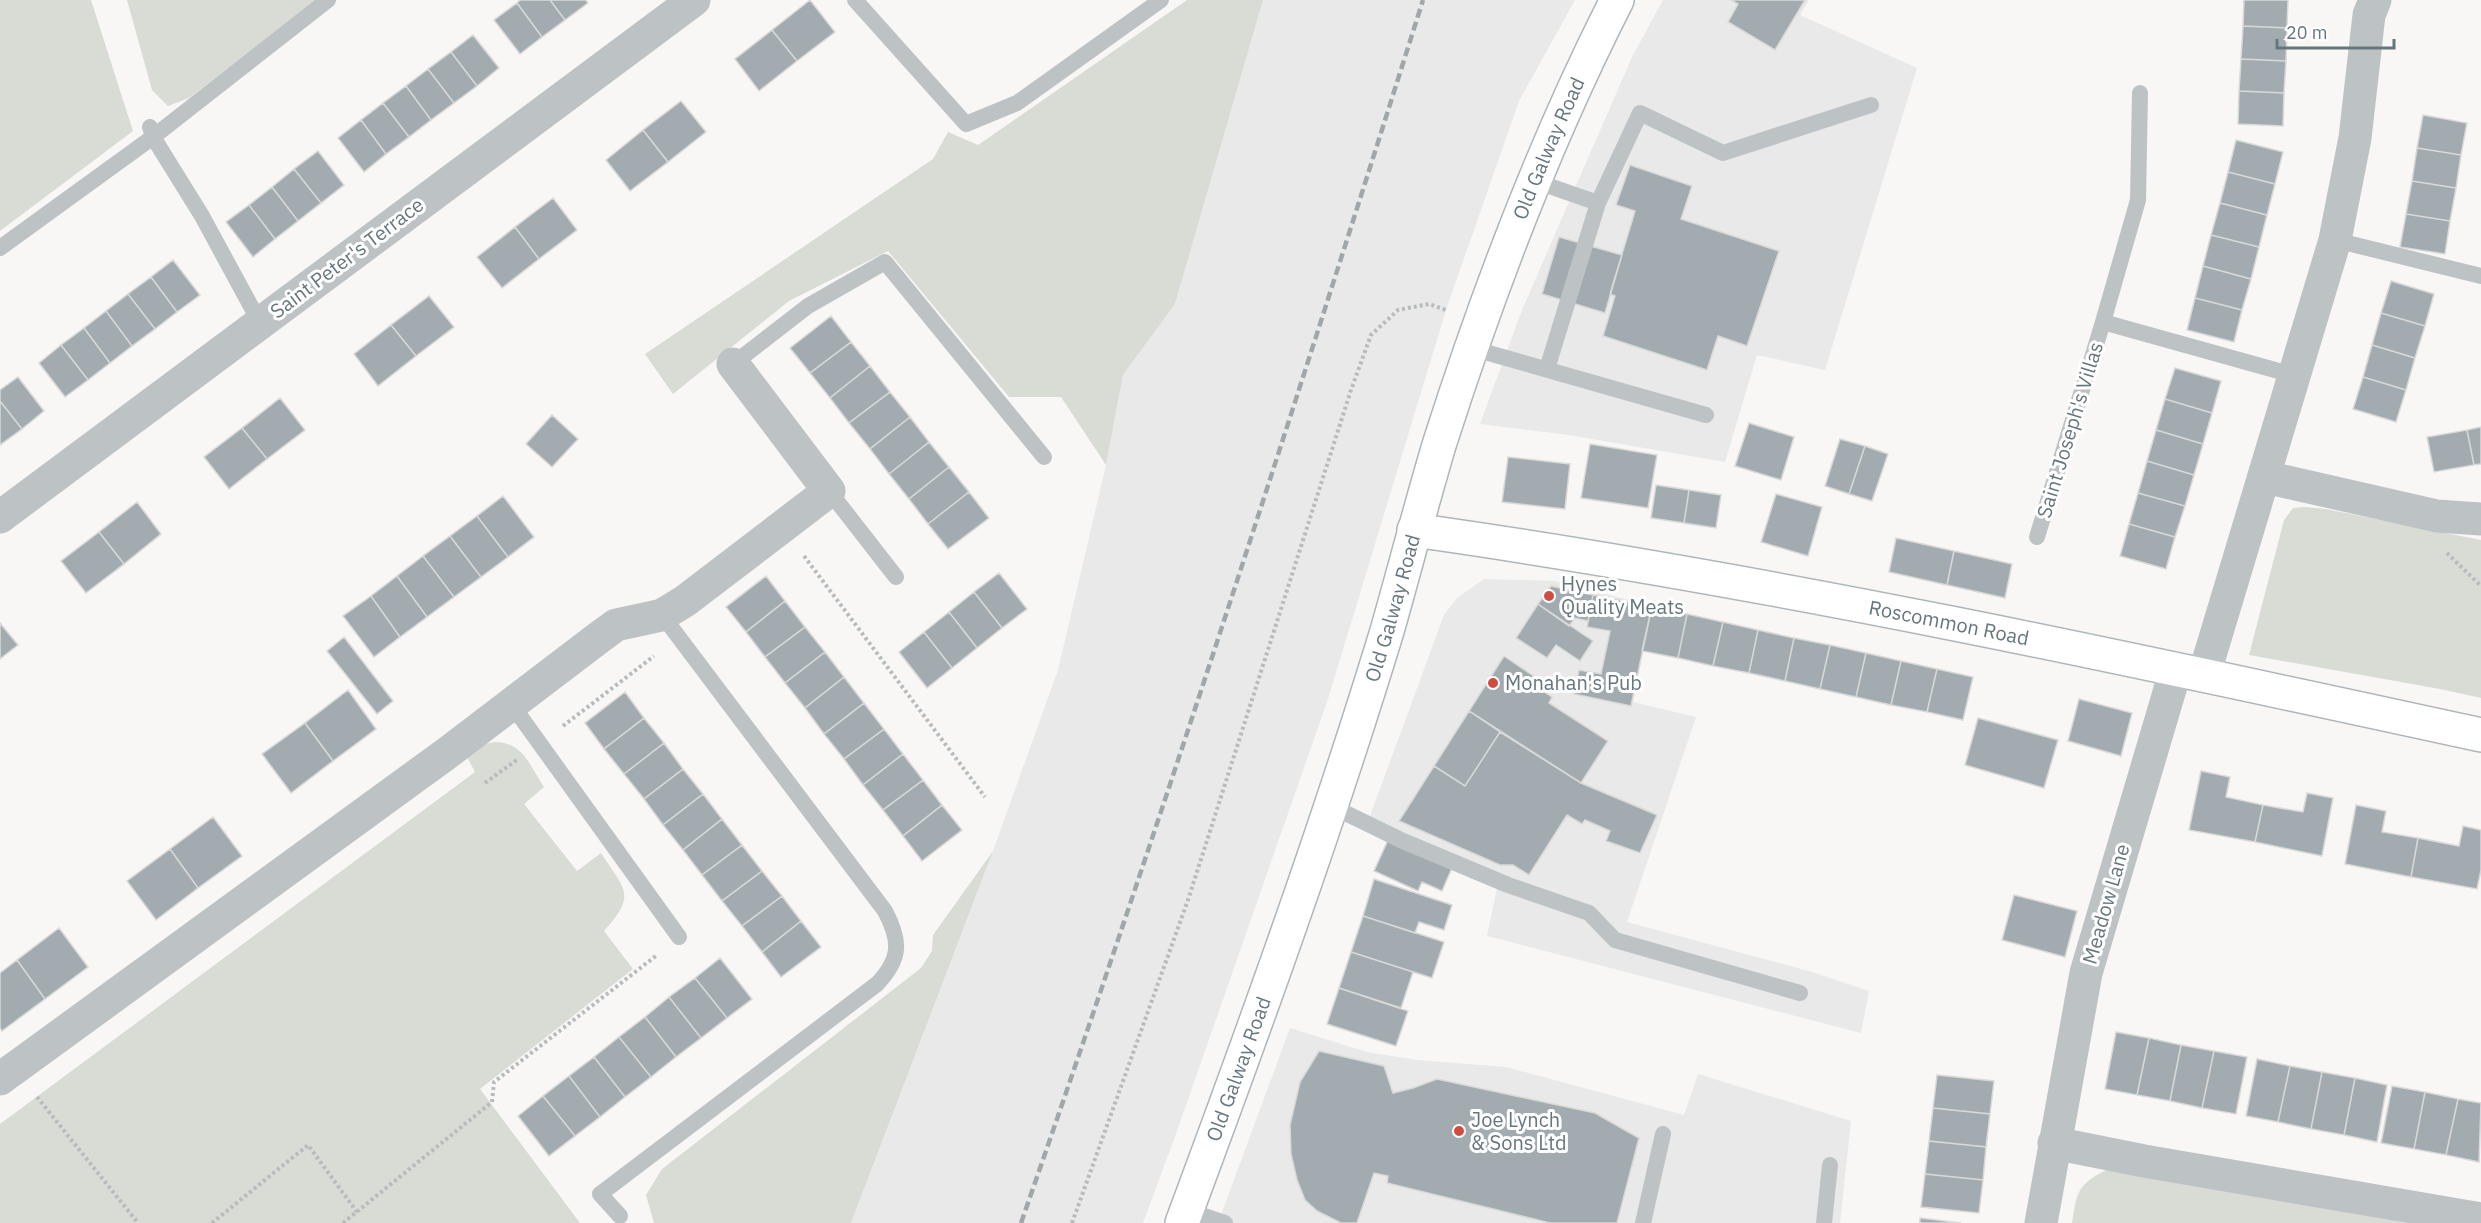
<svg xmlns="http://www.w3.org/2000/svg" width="2481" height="1223" viewBox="0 0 2481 1223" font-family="'IBM Plex Sans',sans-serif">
<rect width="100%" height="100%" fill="#f8f7f5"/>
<path fill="#e8e9e8" d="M1263,0H1575L1519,101L1446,310L1328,699L1177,1131L1143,1223H851L993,851L1058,670L1106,465L1123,375L1175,304Z
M1663,0H1809L1800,15L1917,68L1825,370L1757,355L1725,462L1569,435L1480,424L1522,310L1632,57Z
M1484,579L1556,581L1652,606L1633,702L1696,717L1627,922L1812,972L1869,991L1861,1033L1487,936L1497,888L1366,827L1444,615L1457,598Z
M1290,1028L1367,1052L1417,1060L1506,1067L1684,1115L1698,1074L1851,1121L1840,1223H1218Z"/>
<path fill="#d8dcd5" d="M0,0H91L133,131L0,231Z
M127,0H318L189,98L168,106L152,90Z
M1187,0H1263L1175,304L1123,375L1106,465L1061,397H1009L888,251L789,301L673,394L645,354L933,159L948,132L978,145Z
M2305,507L2326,509L2481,540V698L2440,689L2249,655L2284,520L2293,508Z
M495,742C523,742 530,766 544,787L524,804L577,871L601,853C624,889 638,894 604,931L633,969L480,1089L580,1223H0V1124L475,772L467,757L484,744Z
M993,851L851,1223H654L646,1195L662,1169L921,968L932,951L933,935Z
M2106,1170L2125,1171L2405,1223H2072C2077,1192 2077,1185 2106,1170Z"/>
<path fill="#a2acb0" stroke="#d9d9d8" stroke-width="1.5" d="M520,0H550L565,20L542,37L517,3Z
M550,0H586L588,3L565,20Z
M810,0L835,32L797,61L772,30Z
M1731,0H1805L1775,50L1728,22L1738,4Z
M2244,0H2288L2287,28L2243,26Z
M517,3L542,37L520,54L494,20Z
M2243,26L2287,28L2286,61L2241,59Z
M772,30L797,61L759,91L735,59Z
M473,35L499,68L477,86L451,52Z
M451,52L477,86L454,103L428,69Z
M2241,59L2286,61L2284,93L2239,91Z
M428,69L454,103L431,120L406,86Z
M406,86L431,120L409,137L383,103Z
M2239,91L2284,93L2283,126L2238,124Z
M681,101L706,132L668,162L643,130Z
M383,103L409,137L386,154L361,120Z
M2423,115L2467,123L2461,155L2417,148Z
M361,120L386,154L364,172L338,138Z
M643,130L668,162L630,191L606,160Z
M2236,140L2283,152L2275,184L2228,172Z
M2417,148L2461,155L2456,188L2412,181Z
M318,151L344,185L321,203L294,169Z
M1630,165L1692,186L1681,219L1779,251L1747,346L1718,336L1707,370L1603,336L1615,296L1610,294L1635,211L1616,205Z
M294,169L321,203L298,221L272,187Z
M2228,172L2275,184L2267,215L2220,203Z
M2412,181L2456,188L2450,221L2406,214Z
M272,187L298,221L275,239L249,205Z
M553,198L577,230L539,259L515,227Z
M2220,203L2267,215L2259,247L2211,235Z
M249,205L275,239L253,257L226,222Z
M2406,214L2450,221L2445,254L2400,247Z
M515,227L539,259L502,288L477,257Z
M2211,235L2259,247L2251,279L2203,266Z
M1559,237L1622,255L1605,313L1542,294Z
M173,260L200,295L177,312L151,277Z
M2203,266L2251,279L2242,310L2195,298Z
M151,277L177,312L155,329L128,294Z
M2391,281L2434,294L2425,326L2381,313Z
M128,294L155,329L132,346L106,311Z
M429,296L454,327L416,356L391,325Z
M2195,298L2242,310L2234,342L2187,330Z
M106,311L132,346L110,363L84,328Z
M2381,313L2425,326L2415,358L2372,345Z
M831,316L851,342L810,373L790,348Z
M391,325L416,356L378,386L354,354Z
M84,328L110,363L88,380L61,345Z
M851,342L870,366L830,398L810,373Z
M61,345L88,380L65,397L39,363Z
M2372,345L2415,358L2406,390L2363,377Z
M870,366L890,392L849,423L830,398Z
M2175,368L2221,381L2212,413L2165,399Z
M18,377L44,411L22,429L0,401V390Z
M2363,377L2406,390L2396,422L2353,409Z
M890,392L910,417L870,449L849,423Z
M280,398L305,430L267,459L242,428Z
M2165,399L2212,413L2203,444L2156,430Z
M0,401L22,429L0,445Z
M552,415L578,439L552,467L526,444Z
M910,417L929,442L889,474L870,449Z
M1749,423L1794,437L1781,480L1735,466Z
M2481,427V464L2474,465L2467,430Z
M242,428L267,459L229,489L204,457Z
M2156,430L2203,444L2194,475L2147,461Z
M2467,430L2474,465L2434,472L2427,437Z
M1840,439L1865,446L1849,494L1825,486Z
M929,442L949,467L909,499L889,474Z
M1590,444L1657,455L1648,508L1581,498Z
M1865,446L1888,454L1872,501L1849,494Z
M1508,457L1570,464L1565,509L1502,502Z
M2147,461L2194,475L2185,506L2138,493Z
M949,467L969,492L928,524L909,499Z
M1656,485L1689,490L1684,523L1651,518Z
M1689,490L1721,495L1716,528L1684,523Z
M969,492L989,518L948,549L928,524Z
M2138,493L2185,506L2175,537L2129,524Z
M1776,494L1822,507L1808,556L1761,542Z
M503,496L534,537L508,557L477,516Z
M137,502L161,534L124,564L99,532Z
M477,516L508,557L481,577L450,536Z
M2129,524L2175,537L2166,569L2120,556Z
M99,532L124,564L86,593L61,561Z
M450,536L481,577L454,597L423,556Z
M1896,538L1954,551L1947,585L1889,572Z
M1954,551L2012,564L2005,598L1947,585Z
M423,556L454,597L427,617L397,576Z
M999,573L1027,609L1002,628L974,592Z
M397,576L427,617L400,637L371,596Z
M766,576L785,601L746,632L726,607Z
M1551,586L1593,595L1588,621L1575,618L1569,626L1538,604Z
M974,592L1002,628L977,648L949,612Z
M1593,595L1652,606L1631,706L1574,694L1579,670L1601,674L1610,631L1587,627Z
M371,596L400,637L374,657L343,616Z
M785,601L805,627L765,657L746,632Z
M1538,604L1593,641L1580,661L1556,645L1547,658L1516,638Z
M1652,606L1687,614L1678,658L1642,651Z
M949,612L977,648L952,668L924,632Z
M1687,614L1723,622L1713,666L1678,658Z
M1723,622L1758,630L1749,673L1713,666Z
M0,623L18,645L0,659Z
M805,627L825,652L785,683L765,657Z
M1758,630L1794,638L1785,681L1749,673Z
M924,632L952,668L927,688L899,652Z
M344,637L393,701L377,714L327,651Z
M1794,638L1830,645L1820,689L1785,681Z
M1830,645L1866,653L1856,697L1820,689Z
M825,652L844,677L805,708L785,683Z
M1866,653L1901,661L1891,705L1856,697Z
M1504,656L1535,677L1531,683L1552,697L1549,703L1608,741L1581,783L1469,711Z
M1901,661L1937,669L1927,712L1891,705Z
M1937,669L1973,677L1963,720L1927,712Z
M844,677L864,703L824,734L805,708Z
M348,690L376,729L333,761L305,723Z
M625,692L644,718L604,749L585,723Z
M2079,699L2132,713L2121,756L2068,741Z
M864,703L884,729L844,759L824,734Z
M1469,711L1500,732L1465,786L1434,766Z
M644,718L664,743L624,774L604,749Z
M1978,718L2058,740L2044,788L1965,765Z
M305,723L333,761L291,793L262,754Z
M884,729L903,754L863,785L844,759Z
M1500,732L1581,783L1657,815L1640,853L1606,841L1610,831L1585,820L1582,824L1567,815L1529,875L1513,865H1500L1399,821L1434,766L1465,786Z
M664,743L683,769L644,799L624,774Z
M903,754L923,780L883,810L863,785Z
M683,769L703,794L663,825L644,799Z
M2201,771L2230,777L2226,797L2263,805L2255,842L2189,830Z
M923,780L942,805L903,836L883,810Z
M2307,793L2333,798L2322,856L2255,842L2263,805L2303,812Z
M703,794L722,819L683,850L663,825Z
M942,805L962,830L922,861L903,836Z
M2356,805L2386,811L2382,832L2418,838L2411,877L2345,864Z
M213,817L242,856L198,888L170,849Z
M722,819L742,845L702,875L683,850Z
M2463,826L2481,830V870L2477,889L2411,877L2418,838L2459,846Z
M1388,840L1452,868L1442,891L1422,882L1418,891L1374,871Z
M742,845L762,871L722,901L702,875Z
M170,849L198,888L156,920L127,881Z
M762,871L782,896L742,926L722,901Z
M1374,879L1452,905L1444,930L1419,922L1415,933L1363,916Z
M2014,895L2077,911L2065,957L2002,940Z
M782,896L801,921L762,952L742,926Z
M1363,916L1444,942L1432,978L1351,952Z
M801,921L821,947L781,977L762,952Z
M59,928L88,967L45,999L17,960Z
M1351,952L1413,972L1401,1008L1339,988Z
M720,958L752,999L727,1018L695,978Z
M17,960L45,999L2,1031L0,1028V973Z
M695,978L727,1018L701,1038L669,997Z
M1339,988L1408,1011L1396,1046L1327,1024Z
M669,997L701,1038L676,1057L645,1017Z
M645,1017L676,1057L651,1077L619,1037Z
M2116,1032L2149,1038L2137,1095L2105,1089Z
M619,1037L651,1077L625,1097L594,1057Z
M2149,1038L2181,1045L2170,1101L2137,1095Z
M2181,1045L2214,1051L2202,1108L2170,1101Z
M1319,1051L1384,1066L1393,1093L1413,1088L1437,1079L1595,1113L1639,1138L1617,1223H1550L1387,1183L1388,1176L1374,1173L1357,1223H1341L1317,1211L1305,1200L1297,1180L1291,1154L1290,1125L1300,1082Z
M2214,1051L2247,1057L2236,1114L2202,1108Z
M594,1057L625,1097L600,1117L569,1076Z
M2257,1059L2290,1066L2278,1122L2246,1116Z
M2290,1066L2322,1072L2311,1129L2278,1122Z
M2322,1072L2355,1078L2344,1135L2311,1129Z
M1937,1075L1994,1081L1990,1114L1933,1108Z
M569,1076L600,1117L575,1136L543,1096Z
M2355,1078L2387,1085L2377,1142L2344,1135Z
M2392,1086L2425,1092L2414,1149L2381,1143Z
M2425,1092L2458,1099L2446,1155L2414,1149Z
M543,1096L575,1136L549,1156L518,1116Z
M2458,1099L2481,1103L2479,1162L2446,1155Z
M1933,1108L1990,1114L1986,1147L1929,1141Z
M1929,1141L1986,1147L1983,1180L1925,1174Z
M1925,1174L1983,1180L1979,1213L1921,1207Z
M1920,1218L1961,1223H1920Z"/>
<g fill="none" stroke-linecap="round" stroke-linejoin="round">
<defs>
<g id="secondary">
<path id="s1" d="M1414,530C1773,581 2127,658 2481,735"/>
<path id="s2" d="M1182,1223C1255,1027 1326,831 1387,631C1405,568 1421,505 1440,442C1488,292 1545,141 1617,0"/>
</g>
</defs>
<use href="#secondary" stroke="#afb6b9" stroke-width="36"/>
<path stroke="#b7bbbd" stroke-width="4" stroke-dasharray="3 3" stroke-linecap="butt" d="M2447,553L2481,586
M804,556L985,797
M563,726L654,656
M485,783L518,759
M37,1097L138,1223
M212,1223L308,1145L357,1212
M343,1223L492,1102L494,1082L657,955
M1072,1223L1188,900L1351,390L1371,335L1398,310L1429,304L1446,310"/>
<path stroke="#bdc2c4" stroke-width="16" d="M855,0L966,124L1017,103L1161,0
M2140,93L2138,200L2103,322L2293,375
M150,127L153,137L202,216L260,323
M1535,181L1598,203
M2335,240L2481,276
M0,248L153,137L328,0
M1471,348L1706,415
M733,364L808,306L885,262L1044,457
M1547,369L1598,203L1640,113L1723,153L1871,105
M829,491L896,577
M2037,537L2103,322
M512,705L679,937
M1331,806L1403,841L1508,885L1589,913L1615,940L1800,993
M1187,1210L1225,1223
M620,1216L600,1194L877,984C901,959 901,941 885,911L662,615
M1643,1223L1663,1134
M1824,1223L1830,1165"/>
<path stroke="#bdc2c4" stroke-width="33" d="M2265,477L2437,516L2481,519
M0,517L694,0
M2204,675L2335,240L2355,138L2369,15L2375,0
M0,1079L446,754L597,639L616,625L662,615L685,601L829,491L733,364
M2054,1143L2144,1161L2481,1219
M2041,1223L2086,973L2176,669"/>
<use href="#secondary" stroke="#fff" stroke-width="33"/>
<path stroke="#9fa7aa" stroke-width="4.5" stroke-dasharray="9 4.5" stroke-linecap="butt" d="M1021,1223C1162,818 1294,409 1423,0"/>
</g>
<g fill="#ce4d3e" stroke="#fff" stroke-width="2">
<circle cx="1549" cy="596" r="6"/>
<circle cx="1493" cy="683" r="6"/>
<circle cx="1459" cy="1131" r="6"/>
</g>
<g text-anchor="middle" stroke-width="6" stroke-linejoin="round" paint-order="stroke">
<g font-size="20" fill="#66767d" stroke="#fff">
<text dy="7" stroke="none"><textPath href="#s2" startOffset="1136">Old Galway Road</textPath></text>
<text transform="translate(347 258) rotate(-37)" y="7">Saint Peter's Terrace</text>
<text transform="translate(2070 430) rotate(-73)" y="7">Saint Joseph's Villas</text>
<text dy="7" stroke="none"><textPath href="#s2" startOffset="650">Old Galway Road</textPath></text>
<text dy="7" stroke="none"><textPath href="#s1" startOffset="543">Roscommon Road</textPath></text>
<text transform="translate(2106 904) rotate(-74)" y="7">Meadow Lane</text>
<text dy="7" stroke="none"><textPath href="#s2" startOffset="164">Old Galway Road</textPath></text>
</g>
<g font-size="20" fill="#66767d" stroke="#fff" text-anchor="start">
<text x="1561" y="591">Hynes<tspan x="1561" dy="23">Quality Meats</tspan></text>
<text x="1505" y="690">Monahan's Pub</text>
<text x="1471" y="1127">Joe Lynch<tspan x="1471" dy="23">&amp; Sons Ltd</tspan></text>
</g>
</g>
<path d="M2277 39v9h117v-9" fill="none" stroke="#66767d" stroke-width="3"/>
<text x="2286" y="39" font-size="18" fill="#66767d" stroke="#ffffff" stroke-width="4.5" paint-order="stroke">20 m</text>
</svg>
